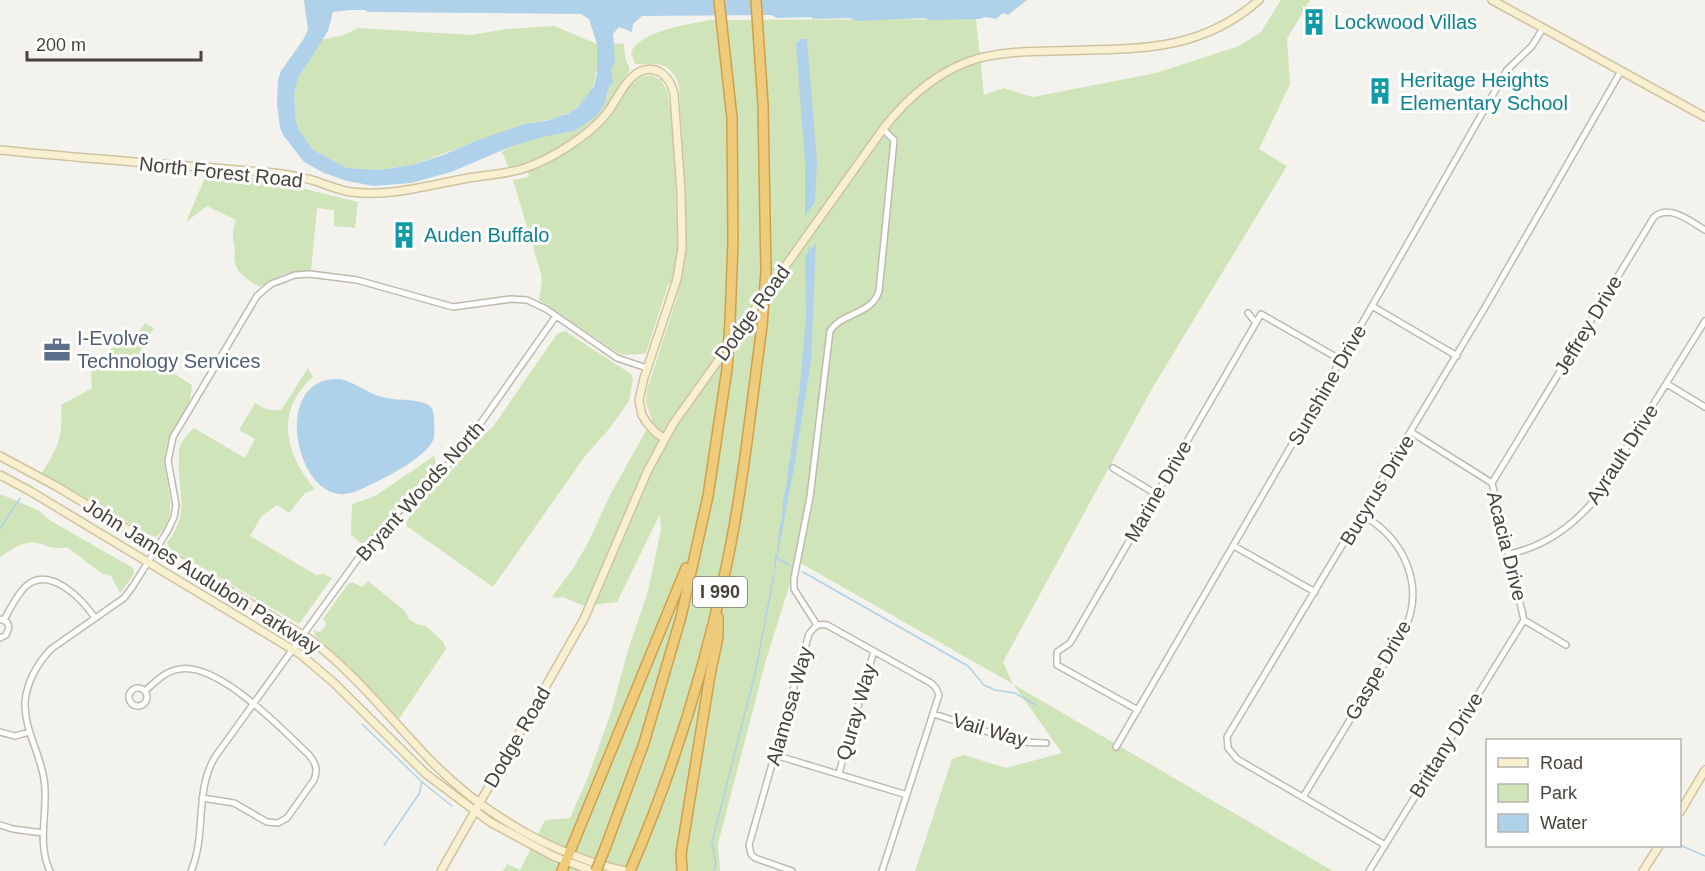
<svg xmlns="http://www.w3.org/2000/svg" width="1705" height="871" viewBox="0 0 1705 871" font-family="Helvetica,sans-serif">
<rect width="100%" height="100%" fill="#f4f2ec"/>
<path fill="#d0e4b9" d="M1281,0H1310L1287,39L1290,84L1259,149L1287,166L1153,387L1003,662L1013,684L1333,871H915L952,759L964,755L1006,768L1062,753L1013,684L797,561L766,660L718,844L720,871H503L507,864L520,870L545,820L570,818L588,777L612,709L628,650L648,591L661,530L660,514L617,602L584,606L563,597L558,598L552,597L574,567L588,543L610,495L652,420L646,403L647,390L678,294L687,248L679,85C669,59 656,65 635,64L631,53C638,31 690,24 710,20L976,19L984,95L1003,88L1033,97L1156,73L1239,46L1261,32Z
M554,26L597,44C601,102 578,116 525,124L412,165L379,170L347,168L313,150L298,128L296,121L294,94L298,78L321,40L344,35L358,28L472,35L506,29Z
M613,43L624,44L625,57L630,70C620,82 614,98 604,110C582,140 544,158 509,169L502,152L510,147L542,137L574,131L604,106L609,86L613,83L611,69Z
M652,75L661,80L667,90L673,125L678,248L673,279L668,285L646,353L642,354L621,355L539,300L542,281L541,274L513,180L529,177L528,171L553,158L613,110L629,87L641,77Z
M207,173L298,183L297,187L358,202L355,228L334,226V210L317,208L311,271L283,274L260,287C249,281 235,273 234,258C234,255 235,252 235,249C232,237 232,231 236,220L207,206L186,222Z
M145,323L154,328L140,352L192,385C191,391 191,398 189,403C180,421 165,437 165,458C164,485 182,515 156,537L149,535L42,473C59,445 63,437 61,405L92,388L91,374L99,357L107,353L123,337L139,332Z
M565,331L631,374L633,379L629,401L609,429L585,456L493,587L408,527L406,524C408,514 420,509 423,499L441,483L481,435L492,428L557,334Z
M308,368L313,377C274,411 285,454 315,489L305,493L289,513L277,505L262,516L250,536L316,575L324,574L332,578L299,624L169,548L167,542C172,538 174,532 177,526C187,502 177,486 179,461C179,456 178,452 180,447C182,440 189,433 194,428L245,458L255,439L239,430L255,403C265,409 271,412 282,409Z
M434,456L437,468L362,545L351,534L352,504L375,496Z
M0,494L38,510L51,521L133,568L134,574L120,593L111,576L101,573L67,547C48,552 43,540 27,543C19,544 8,552 0,557Z
M368,581L405,611L409,619L416,624L426,626L443,642L446,649L399,719L348,665L316,637L313,630L320,632L325,627L326,623L323,619L348,584L352,582L362,587Z"/>
<path fill="#afd1ea" fill-rule="evenodd" d="M304,0H1027L1008,15L1003,13L996,19L986,17L979,19L930,20L925,18L856,21L850,18L813,19L811,17L777,18L771,15L642,16L633,24L632,32L619,27L613,34L615,62L611,69L613,83L609,86L604,106L595,117L574,131L543,137L510,147L451,172L411,183L374,186L347,181L324,173L304,162L284,136L280,128L277,105L278,80L281,71L303,40L308,30ZM350,10H365L368,12L581,14L589,19L597,44V74L594,86L578,107L567,114L545,121L525,124L478,140L443,155L412,165L379,170L347,168L313,150L298,128L296,121L294,94L298,78L328,31L333,12Z
M801,39H807L817,161L815,202L805,216V163L796,44Z
M816,243L811,361L795,462L773,580L799,396L806,318L805,256Z
M340,379C355,382 367,393 382,397C396,401 413,398 427,404C433,407 434,413 434,419C434,425 435,432 434,437C431,454 392,474 378,481C367,486 351,496 339,494C292,488 274,375 340,379Z"/>
<g fill="none" stroke-linecap="round" stroke-linejoin="round">
<path stroke="#afd1ea" stroke-width="1.5" d="M809,253V247
M798,409L799,395
M795,429L797,413
M792,450L794,434
M788,477L790,461
M783,507L786,490
M0,529L20,498
M779,539L781,523
M777,558L789,565
M775,566L776,556
M803,572L968,666L984,685L995,690L1015,693L1036,705
M362,724L422,782L419,794L384,845
M422,782L452,806
M1680,845L1705,856
M714,871L716,863L712,842L755,674L774,574"/>
<defs>
<path id="street" d="M1372,306L1457,356
M1248,313L1256,323
M1667,384L1705,407
M1411,432L1492,483L1524,620L1566,645
M1113,468L1156,494
M1492,483L1654,217C1670,204 1690,221 1705,230
M1234,546L1315,592
M1509,554C1543,547 1569,529 1592,503L1705,321
M0,619L7,622L9,627L6,635L0,638
M4,620C10,609 16,596 25,587C49,564 82,599 95,618
M817,625L794,589V578L810,497L830,331C842,312 872,315 879,291L894,140L883,129
M129 697a9 9 0 1 1 18 0a9 9 0 1 1-18 0Z
M145,691C155,682 165,671 180,669C219,663 282,729 309,755C316,763 318,770 314,780L287,818L278,823L267,822L234,803L202,798
M1138,710L1057,665V652L1070,643L1261,314L1341,360
M934,714L1018,742L1046,743
M0,732L15,736L29,732
M1116,747L1341,360L1507,70L1532,46L1543,28
M775,755L907,795
M839,773L874,651
M1303,797L1404,631C1426,586 1404,538 1362,515
M0,825L13,829L43,833
M1385,845L1237,759L1228,748L1227,737L1487,304L1621,71
M50,871C36,842 49,810 44,779C40,753 24,729 25,702C27,681 37,664 51,649L124,598L133,586L168,530L174,517L176,505L168,461L173,437L257,296L271,284L295,275L310,274L357,280L453,307L511,299L527,300L546,309L617,358L647,368
M191,871C207,834 194,792 215,757L365,549L397,513L437,477L466,444L556,316
M792,871L755,858L751,854L749,845L809,634C814,627 818,623 827,625L931,683L936,688L939,695L882,871
M1369,871L1524,620"/>
<path id="secondary" d="M1492,0L1705,117
M0,150C88,159 175,165 263,172C279,173 296,176 312,180C325,184 338,190 351,192C391,197 429,185 468,178C486,175 505,174 522,169C551,160 590,135 608,112C617,99 625,80 639,72C657,63 671,78 674,94L681,192L682,248L677,279L644,378L639,400L642,415L647,423L656,433L664,438
M0,456L56,486L311,640C357,675 393,722 433,763C485,815 553,855 625,871
M0,475L30,491L300,654L333,682L426,774L490,822L553,856L593,871
M1680,812L1705,770
M441,871L584,619L648,470L673,424L883,129C908,97 937,71 976,59C1000,52 1024,52 1048,51C1127,48 1196,56 1259,0
M1643,871L1659,846"/>
<path id="highway" d="M719,0L732,118L733,241L730,321
M756,0L763,105L766,271
M606,846L644,743L681,617L708,496L727,369
M562,871L686,568
M630,871C672,774 704,672 726,568C743,488 751,407 762,326
M682,871L681,854L710,675L718,637V617"/>
</defs>
<use href="#street" stroke="#bfbaaf" stroke-width="8"/>
<use href="#secondary" stroke="#cfc4a0" stroke-width="10"/>
<use href="#highway" stroke="#cea04c" stroke-width="12"/>
<use href="#street" stroke="#fff" stroke-width="5"/>
<use href="#secondary" stroke="#f9f0d1" stroke-width="7"/>
<use href="#highway" stroke="#efcb7c" stroke-width="9"/>
<defs>
<path id="highway-bridge" d="M762,326L766,271
M727,369L730,321
M596,871L606,846"/>
</defs>
<use href="#highway-bridge" stroke="#cea04c" stroke-width="12" stroke-linecap="butt"/>
<use href="#highway-bridge" stroke="#efcb7c" stroke-width="9"/>
</g>
<defs>
<symbol id="building-bare" viewBox="-9 -9 18 18"><path d="M-4-6H4V6H1V3H-1V6H-4ZM-2.5-4.3h1.7v1.8h-1.7ZM.8-4.3h1.7v1.8H.8ZM-2.5-1h1.7V.8h-1.7ZM.8-1h1.7V.8H.8Z" fill="#0f9aa8" stroke="#fff" stroke-width="2.5" paint-order="stroke"/></symbol>
<symbol id="office-bare" viewBox="-9 -9 18 18"><path d="M-6-3h4V-5.5h4V-3h4V5H-6ZM-1-4.5V-3h2v-1.5ZM-6 0V1H6V0Z" fill="#5c6f8a" stroke="#fff" stroke-width="2.5" paint-order="stroke"/></symbol>
</defs>
<g fill-rule="evenodd">
<use href="#building-bare" x="1295" y="3" width="38" height="38"/>
<use href="#building-bare" x="1361" y="72" width="38" height="38"/>
<use href="#building-bare" x="385" y="216" width="38" height="38"/>
<use href="#office-bare" x="38" y="331" width="38" height="38"/>
</g>
<g text-anchor="middle" stroke-width="6" stroke-linejoin="round" paint-order="stroke">
<rect fill="#fff" stroke="#7f7b75" stroke-width="1.5" x="693" y="577" width="54" height="30" rx="4.5"/>
<g font-size="18" font-weight="bold" fill="#48433a">
<text x="720" y="598">I 990</text>
</g>
<g font-size="20" fill="#0d838f" stroke="#fff" text-anchor="start">
<text x="1334" y="29">Lockwood Villas</text>
<text x="1400" y="87">Heritage Heights<tspan x="1400" dy="23">Elementary School</tspan></text>
<text x="424" y="242">Auden Buffalo</text>
</g>
<g font-size="20" fill="#48433a" stroke="#fff">
<text transform="translate(221 172) rotate(6)" y="7">North Forest Road</text>
<text transform="translate(752 313) rotate(-54)" y="7">Dodge Road</text>
<text transform="translate(1588 325) rotate(-59)" y="7">Jeffrey Drive</text>
<text transform="translate(1327 385) rotate(-60)" y="7">Sunshine Drive</text>
<text transform="translate(1622 454) rotate(-57)" y="7">Ayrault Drive</text>
<text transform="translate(1377 490) rotate(-59)" y="7">Bucyrus Drive</text>
<text transform="translate(420 491) rotate(-48)" y="7">Bryant Woods North</text>
<text transform="translate(1158 491) rotate(-60)" y="7">Marine Drive</text>
<text transform="translate(1507 546) rotate(76)" y="7">Acacia Drive</text>
<text transform="translate(202 576) rotate(32)" y="7">John James Audubon Parkway</text>
<text transform="translate(1378 670) rotate(-60)" y="7">Gaspe Drive</text>
<text transform="translate(789 706) rotate(-74)" y="7">Alamosa Way</text>
<text transform="translate(856 712) rotate(-74)" y="7">Quray Way</text>
<text transform="translate(990 730) rotate(16)" y="7">Vail Way</text>
<text transform="translate(517 737) rotate(-60)" y="7">Dodge Road</text>
<text transform="translate(1446 745) rotate(-58)" y="7">Brittany Drive</text>
</g>
<g font-size="20" fill="#4e5e75" stroke="#fff" text-anchor="start">
<text x="77" y="345">I-Evolve<tspan x="77" dy="23">Technology Services</tspan></text>
</g>
</g>
<rect x="1486" y="739" width="195" height="108" fill="#ffffff" stroke="#b6b4b0" stroke-width="1.5"/>
<rect x="1498" y="758" width="30" height="9" fill="#f9f0d1" stroke="#b6b4b0" stroke-width="1.5"/>
<text x="1540" y="769" font-size="18" fill="#48433a">Road</text>
<rect x="1498" y="784" width="30" height="18" fill="#d0e4b9" stroke="#b6b4b0" stroke-width="1.5"/>
<text x="1540" y="799" font-size="18" fill="#48433a">Park</text>
<rect x="1498" y="814" width="30" height="18" fill="#afd1ea" stroke="#b6b4b0" stroke-width="1.5"/>
<text x="1540" y="829" font-size="18" fill="#48433a">Water</text>
<path d="M27 51v9h174v-9" fill="none" stroke="#48433a" stroke-width="3"/>
<text x="36" y="51" font-size="18" fill="#48433a" stroke="#ffffff" stroke-width="4.5" paint-order="stroke">200 m</text>
</svg>
